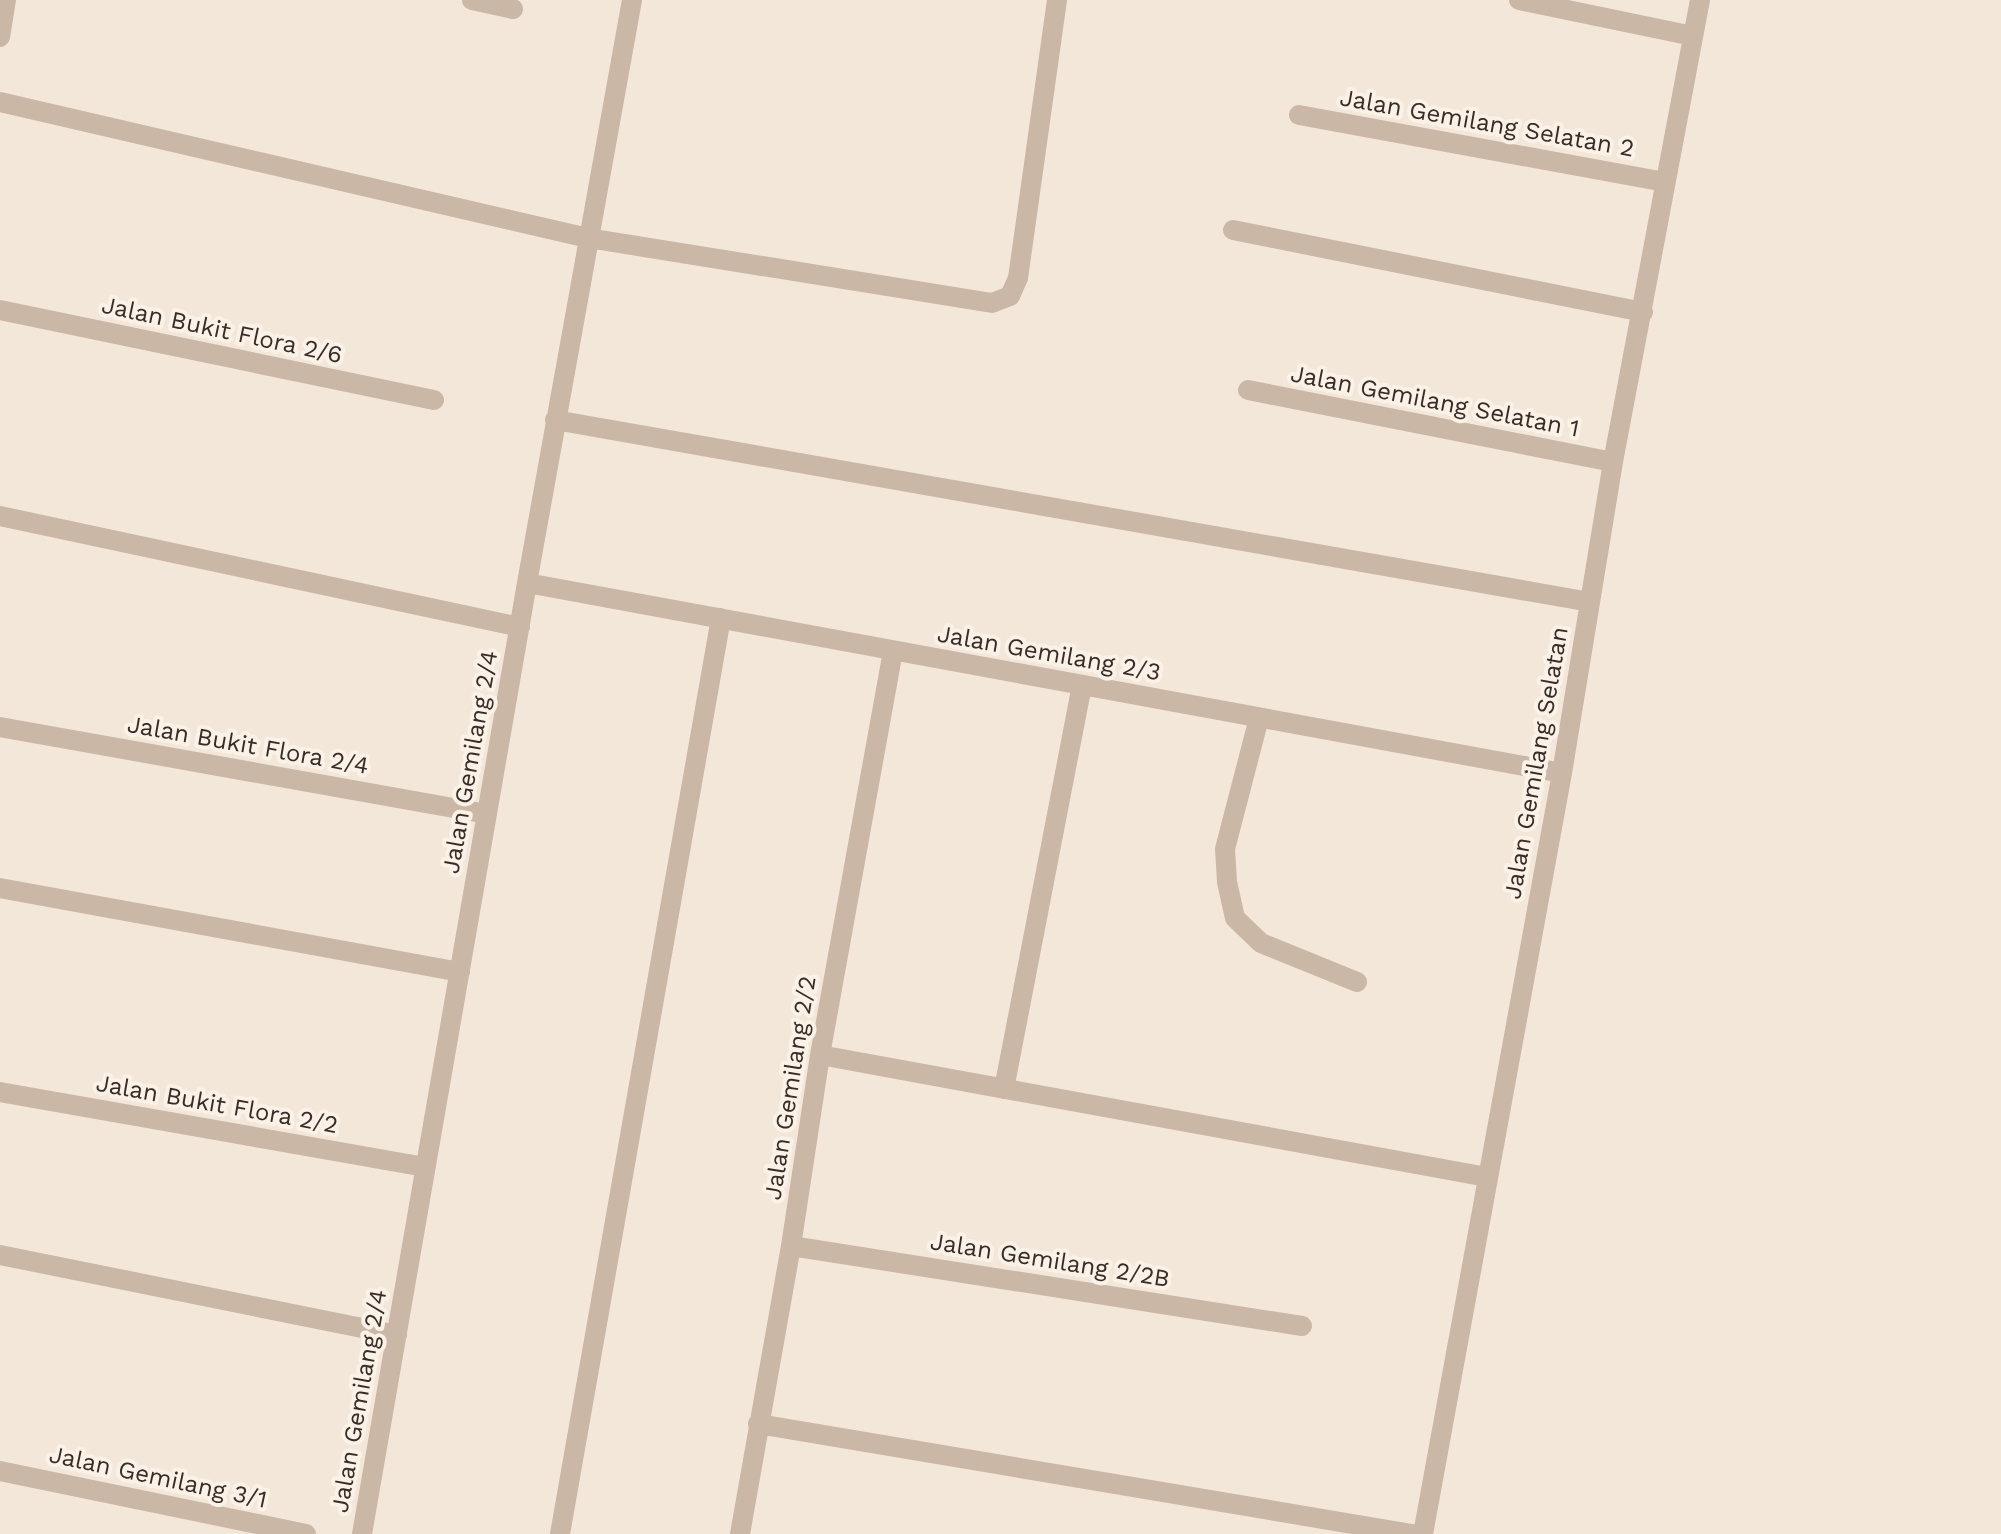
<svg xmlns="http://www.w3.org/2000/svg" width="2001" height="1534" viewBox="0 0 2001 1534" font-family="'Work Sans',sans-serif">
<rect width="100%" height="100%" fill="#f3e7da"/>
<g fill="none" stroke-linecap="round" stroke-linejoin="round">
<path stroke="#cbb7a5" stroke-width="20" d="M472,0L513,9
M1519,0L1693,36
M0,37L6,0
M0,102L588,238L992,303L1010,296L1018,278L1057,0
M1299,115L1665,182
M1233,230L1643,312
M0,310L434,400
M1248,390L1613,462
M555,420L1590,602
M0,516L520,627
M527,583L1562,773
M1259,718L1225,849L1227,882L1235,918L1261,943L1357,982
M0,727L487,814
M0,888L460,972
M820,1055L1487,1177
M1004,1089L1082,685
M0,1092L425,1167
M791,1246L1302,1326
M0,1255L397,1335
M758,1424L1412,1534
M0,1471L306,1534
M362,1534L527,583L632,0
M560,1534L721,618
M740,1534L791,1246L820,1055L893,651
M1423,1534L1562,773L1613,462L1700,0"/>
</g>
<g text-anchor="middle" stroke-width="8" stroke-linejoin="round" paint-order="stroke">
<g font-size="24" fill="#372c27" stroke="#faf1e7">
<text transform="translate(1487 123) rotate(10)" y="8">Jalan Gemilang Selatan 2</text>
<text transform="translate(222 330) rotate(12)" y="8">Jalan Bukit Flora 2/6</text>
<text transform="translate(1435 401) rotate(11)" y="8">Jalan Gemilang Selatan 1</text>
<text transform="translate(1049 653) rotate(10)" y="8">Jalan Gemilang 2/3</text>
<text transform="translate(248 745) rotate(10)" y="8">Jalan Bukit Flora 2/4</text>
<text transform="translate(470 762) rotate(-80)" y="8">Jalan Gemilang 2/4</text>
<text transform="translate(1536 763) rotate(-80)" y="8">Jalan Gemilang Selatan</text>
<text transform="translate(790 1088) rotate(-81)" y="8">Jalan Gemilang 2/2</text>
<text transform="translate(217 1104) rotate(10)" y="8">Jalan Bukit Flora 2/2</text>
<text transform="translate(1050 1260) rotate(9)" y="8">Jalan Gemilang 2/2B</text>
<text transform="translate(359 1401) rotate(-80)" y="8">Jalan Gemilang 2/4</text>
<text transform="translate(158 1477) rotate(12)" y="8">Jalan Gemilang 3/1</text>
</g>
</g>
</svg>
